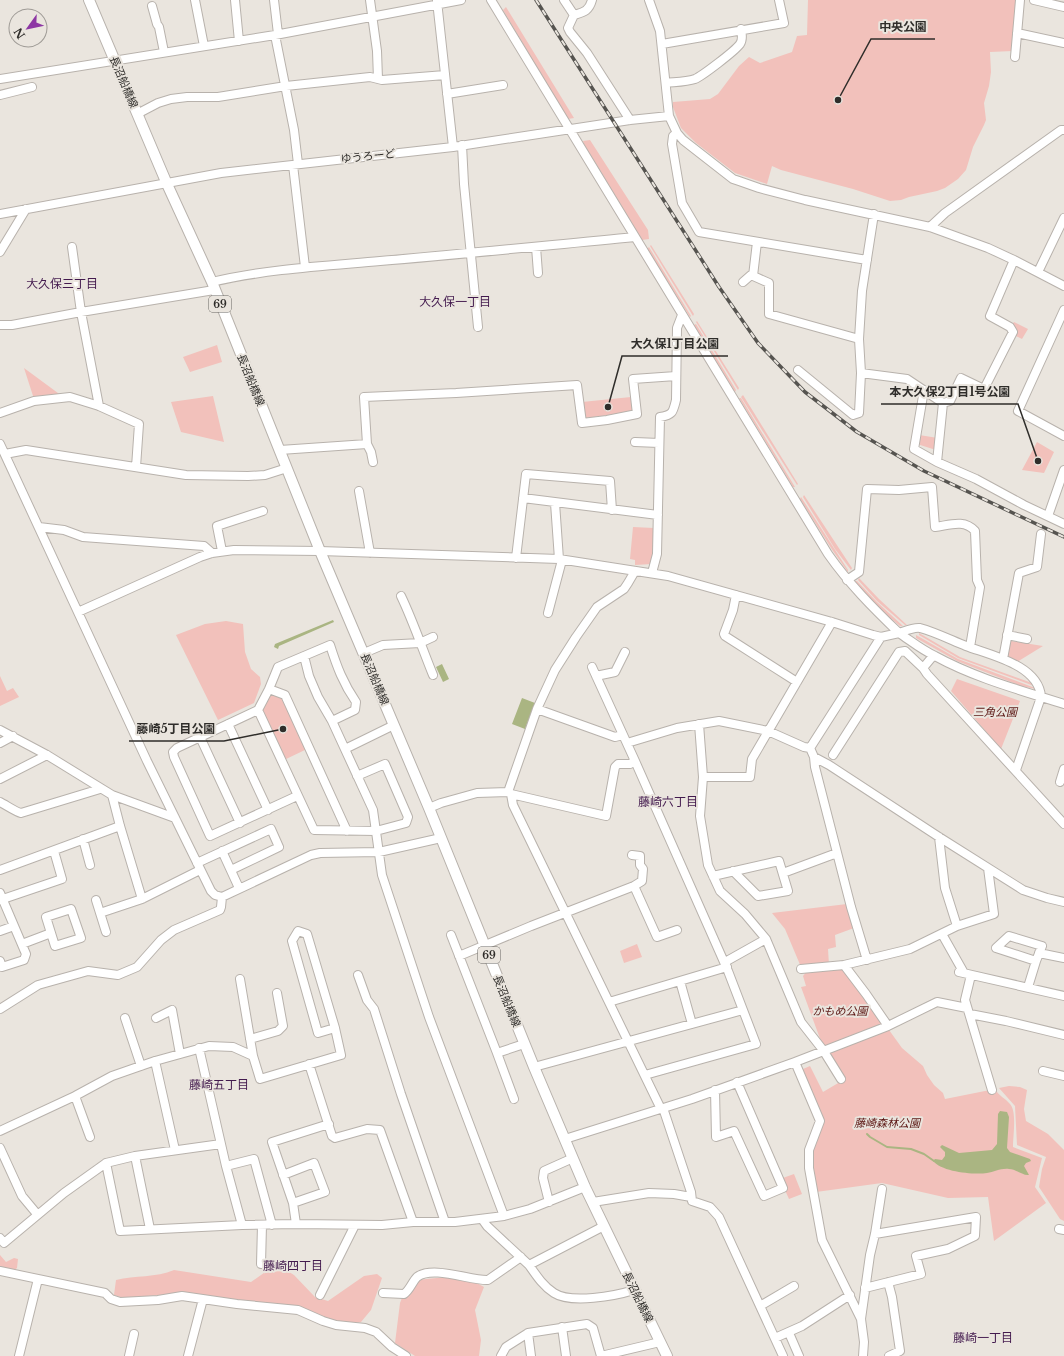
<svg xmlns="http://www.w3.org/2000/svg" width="1064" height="1356" viewBox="0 0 1064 1356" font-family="'Libre Baskerville','Noto Sans JP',serif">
<rect width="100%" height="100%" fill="#eae5de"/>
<path fill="#f2c1bb" d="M808,0H1017L1013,51L990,52L991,72L989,86L984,103L986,120L984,125L973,147L966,170L958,179L945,188L937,191L909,197L901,200L890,201L853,189L781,170L772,166L767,184L735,173L696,143L681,128L673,107V102L710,99L718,94L739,66L749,57L760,63L792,52L797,36L807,35Z
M506,7L574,118L568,119L503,10Z
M590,140L648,230L649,239L642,240L584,144L583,141Z
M651,245L694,314L693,316L650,246Z
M649,247L691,316L690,317L647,249Z
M697,321L739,388L738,390L696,322Z
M1014,322L1028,329L1022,339L1014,335L1011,326Z
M696,324L736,390L735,392L694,325Z
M217,345L222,362L190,372L183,357Z
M24,368L62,396L34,399Z
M743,395L798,484L797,485L741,397Z
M213,396L224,442L181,432L171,402Z
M631,397L633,412L585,418L582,402Z
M739,398H741L795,487H793Z
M919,435L938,438L936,450L917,444Z
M1037,442L1054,452L1044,473L1022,470Z
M804,495L852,568L851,570L835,549L803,497Z
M801,497L848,570V572L833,551L800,499Z
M633,527L654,528L652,564L635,565V560L630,559Z
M859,578L879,599L907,625H905L877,601L858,580Z
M855,581H857L877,602L903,626H900C887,615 863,596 855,581Z
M226,621L243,624L245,652L251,669L260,677L261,684L254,703L218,720L176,635L205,624Z
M919,633L960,657L1032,683L1034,686L958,658L919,635Z
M916,635L958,659L1035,688L1036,689L1021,686L957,661L916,638Z
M1011,641L1043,646L1017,662L1007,657Z
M0,676L7,691L13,688L19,697L0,706Z
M957,679L1020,701L1001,749L951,691Z
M270,691L283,696L307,749L284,760L258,710Z
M847,904L854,928L835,935L836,947L828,949L829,965L801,967L785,929L772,913Z
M637,944L642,957L624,963L620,951Z
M844,969L882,1023V1026L826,1047L822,1044L801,987L806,986L803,976L807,971Z
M886,1030H889L902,1048L923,1066L927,1075L934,1085L943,1093L945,1099L995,1089C999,1096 1005,1098 1010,1104C1017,1111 1013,1136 1013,1147L1042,1158L1035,1187L1046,1203L994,1241L988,1197L948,1198L882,1183L816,1192L811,1149L822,1120L803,1069L810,1066L823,1092L845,1079L828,1051Z
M1009,1086L1020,1087L1027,1090L1024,1109L1026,1121L1048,1134L1064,1150V1221L1060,1219L1039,1187L1042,1169L1046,1157L1017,1145L1015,1106L999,1088Z
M794,1174L802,1194L789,1199L780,1179Z
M0,1255L6,1262L14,1258L18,1259L17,1268L8,1275L0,1276Z
M281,1267L294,1275L315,1297L328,1301L364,1276L377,1274L382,1278L371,1310L361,1322L346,1324L330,1320L297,1307L183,1293L124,1298L114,1295L116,1280C135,1275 156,1278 174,1270L251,1282L268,1270Z
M448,1277L475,1282L484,1287L475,1310L481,1340L479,1356H415L395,1343L400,1303L408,1282L426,1279Z"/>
<path fill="#aab582" d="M333,620L334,622L279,646L278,649L274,647L275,644Z
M442,664L449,679L443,682L436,667Z
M522,698L535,703L525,729L512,724Z
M1000,1111L1007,1112L1009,1117L1007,1148L1010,1152L1030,1159L1031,1161L1026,1163L1024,1166L1029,1175C1023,1176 1016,1169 1009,1169C1001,1168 994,1172 987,1173C974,1175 942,1172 933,1161L935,1159L942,1160L945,1156V1152L940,1147L942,1145L959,1153L992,1150L997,1144L998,1114Z"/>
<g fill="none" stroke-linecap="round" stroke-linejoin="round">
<path stroke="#aab582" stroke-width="2" d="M867,1134L870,1137L887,1147L911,1149L924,1154L934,1161"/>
<defs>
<path id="minor" d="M195,0L204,46
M235,0L239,41
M274,0L278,34
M370,0L377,51L378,79
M564,0L574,15
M649,0L660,31L669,116L677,133L683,140L733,179L739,181L759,188L805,200L930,227L988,248L1014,260L1064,286
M1034,0L1064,7
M437,1L453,147
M152,6L157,24L159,27L164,52
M574,15L568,28L570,32L587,53L630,120
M574,15C584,12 589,11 592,0
M1017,33L1064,43
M275,35L294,130L298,164
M662,44L784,23L779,0
M1015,57L1020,0
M0,79L275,35L461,0
M666,83C675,82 686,82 695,79C702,76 735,51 740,44C743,40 742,34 741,29
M447,94L503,85
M0,95L32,87
M137,114L158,103L171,99L187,97H218L286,86L370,77L382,80L445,75
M677,133L673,136L672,144L682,203L699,232L867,260
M462,145L464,184L478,327
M293,165L305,267
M0,214L221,173L453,147L630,120L669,116
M930,227L945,213L1061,130H1064
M72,247L81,312L99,406
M536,247L538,273
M0,252L26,209
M1038,272L1064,218
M753,276L757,242
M212,282C267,269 324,266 380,261C465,254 550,245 635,237
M743,282L751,275L769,283V314L859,339
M1064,310L1018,411L1064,436
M0,325H12L81,312L214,290
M798,370L853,415L859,413L861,373L859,339L862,291L874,214
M861,373L907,379L943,403
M924,390L914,449L937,462
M943,403L950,401L961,378L984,389L1013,332L1010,327L990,316L1014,260
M943,403L937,462L976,479L1024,505L1064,524
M0,413L34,401L70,397L99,406L139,424L136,467
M635,442L659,443
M0,444L147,761L211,891L215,895L222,897L311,855L320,853L379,852L441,838
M367,444L364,397L456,393L577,385L582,423L607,420L637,414L633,379L676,376
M280,450L367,444L371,452L373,462
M5,454L26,450L186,475L248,476L265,475L287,468
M359,491L370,553
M523,498L658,515
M555,503L559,559
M1048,516L1064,470
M39,527L64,530L83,537L204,546L212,553
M222,551L217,526L263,511
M516,558L526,474L610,481L612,510
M635,571L628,583L624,589L597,607L576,637L555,670L537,709L508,792L511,794L513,805L661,1109
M652,573L657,554L660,417C673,415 673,412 676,400L677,328L682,315
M847,580L859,572L867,489L899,490L932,487L935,527C950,525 964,519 975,531L977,580L980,587L970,647
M736,595L733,610L724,634L725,636L797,682
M401,596C413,621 422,648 433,675
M78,612L200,557L212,553L234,550L320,551L559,559L668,576L832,622L873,635L881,637L899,633C873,608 849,584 828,554L491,0
M548,613L562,560
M899,633C905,631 914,627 920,628C935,632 951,640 966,646C990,655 1039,665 1041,697L1016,770
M899,633C911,641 922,650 935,656C975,678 1020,690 1064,704
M1007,635L1027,639
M364,653L383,645L420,643L433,637
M304,656L309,676L318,697L332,721L373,810L382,875L429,1017L504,1216
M933,656L923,668L927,674L1064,824
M1003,659L1019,573L1037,567L1041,534
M592,667L635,761L728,971L756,1044L645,1075
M596,676L615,672L625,652
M269,689L285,695L347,831
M537,709L615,737L623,735
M258,710L314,830L376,831L406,823L408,817L385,764L357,776
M228,724L268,810
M699,724L703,777L700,816L708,865L720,891L745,914L766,939L801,1022L823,1050L841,1079
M0,730L47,755L112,795L175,818
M200,737L240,823
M0,743L13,736
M627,743L677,728L719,721L768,731L804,747L810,748L814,757L829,765L939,837L1023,890L1047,898L1064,902
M810,748L881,637
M345,749L394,725
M833,755L899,652L905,651L923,668
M814,757L815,767L851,907L867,960
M703,777H750L752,759L832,622
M0,779L47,755
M1060,782L1064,769
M511,794L606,816L615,767L618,764H630L635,761
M112,795L120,826L142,899
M297,796L210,836L174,757L173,752L177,748L258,710L269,689L278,667L330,645C337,667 343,683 356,702L355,710L332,721
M0,802C6,805 16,812 21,813L100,789
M429,808L441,803L477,793L508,792
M939,837L945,888L957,926
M83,839L90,865
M222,851L239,888
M197,863L271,829L279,847L231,870
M0,870L120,826
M783,873L837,853
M713,876L779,861L788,891L758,896L733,871
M634,886L657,937L677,930
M0,893L26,954L24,960L2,967L0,961
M0,900L62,879L54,851
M96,900L106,932
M71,909L81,938L55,946L46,917Z
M100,913L142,899L200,870
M0,931L14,926
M942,934L964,973
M451,935L497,1053L524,1044
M22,944L51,933
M1039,953L1064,958
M459,956L531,926L634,886L642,881L643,869L640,865V856L632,855
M725,962L766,939
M844,965L866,994L888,1026L937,1002L967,1008
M801,969L844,965L910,949L957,926L994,914L988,868
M959,972L1064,996
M358,975L367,1000L374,1009L401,1094L445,1222
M971,975L965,1000L992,1090
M240,979L253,1056
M680,981L692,1024
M1028,987L1036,961L1042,946L1009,936L996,948L1036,961
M609,1002L727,967
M0,1009L38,985L88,971L118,975L137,967L161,940L174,930L220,910L221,907L222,897
M970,1014L1006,1021L1064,1035
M125,1018L141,1066
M156,1018L172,1010L180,1054
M250,1039L278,1031L283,1026L277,993
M199,1048L226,1166L242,1225
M497,1053L514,1099
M155,1061L175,1150
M309,1064L332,1136L335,1138L367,1129L380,1130L413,1222
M534,1067L743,1010
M1043,1071L1064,1076
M715,1090L716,1137L734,1131L764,1196L783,1188L737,1082
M75,1096L90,1137
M663,1108L691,1192L692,1201L710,1207L719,1217L783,1356
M0,1131L75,1096L112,1076L155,1061L209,1046L233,1047L253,1056L260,1079L341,1055L335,1028L307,934L298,931L292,941L318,1033L335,1028
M565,1139L692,1099L795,1062
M0,1148L22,1196L37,1214
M135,1156L150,1229
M106,1163L120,1231L242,1225L296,1224L382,1225L413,1222H455L504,1216L530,1209L585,1187
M226,1166L254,1159L272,1225
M283,1175L314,1163L325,1192L293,1203
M549,1202L543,1178L544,1171L573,1158
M593,1202L649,1193L674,1194L691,1197
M482,1219L487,1226L529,1265L604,1226
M296,1224L293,1203L272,1142L329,1124
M1059,1229L1064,1230
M0,1238L4,1243L64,1193L106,1163L135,1156L221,1144
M261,1264L262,1225
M529,1265C536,1275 543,1286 554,1293C571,1304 615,1296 634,1290
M0,1271L105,1293L111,1299L120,1302L158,1300L182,1296L237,1304L298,1310L323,1321L336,1325L365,1328L376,1332L392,1347L406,1356
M888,1282L892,1297L900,1351L889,1356
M865,1288L921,1274L916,1256L948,1249L975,1236L976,1217L875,1234
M383,1293L404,1294C410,1290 412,1282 417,1277C433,1265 471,1281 488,1280L521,1257
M320,1295L355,1225
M760,1306L794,1286
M861,1319L822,1240L809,1168V1150L820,1121L795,1062L888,1026
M562,1327L566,1356
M528,1333L531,1356
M789,1333L799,1356
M775,1338L802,1326L850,1295
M19,1356L38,1279
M129,1356L134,1334
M188,1356L203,1299
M501,1356L506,1347L528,1333L587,1324L593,1328L601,1356
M601,1356L660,1342
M863,1356L864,1342L861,1319L870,1255L875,1234L882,1189"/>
<path id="major" d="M89,0L167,184L212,282L320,551L429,808L534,1067L585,1187L667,1356"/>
</defs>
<use href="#minor" stroke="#b8b2ac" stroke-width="10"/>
<use href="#major" stroke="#b8b2ac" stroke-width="12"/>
<use href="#minor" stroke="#fff" stroke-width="8"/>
<use href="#major" stroke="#fff" stroke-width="10"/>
<defs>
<path id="rail" d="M536,0L719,287L758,343L805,392L857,432L924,471L1064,537"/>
</defs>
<use href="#rail" stroke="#565450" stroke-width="3.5"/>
<use href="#rail" stroke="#eae5de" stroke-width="2" stroke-dasharray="6" stroke-linecap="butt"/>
</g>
<g text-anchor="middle" stroke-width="4" stroke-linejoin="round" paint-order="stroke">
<g fill="#eae5de" stroke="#676460" stroke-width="1">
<rect x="209" y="296" width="22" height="16" rx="3"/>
<rect x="478" y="947" width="22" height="16" rx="3"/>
</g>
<g font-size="10" font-weight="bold" fill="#2f2d2a">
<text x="220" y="308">69</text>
<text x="489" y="959">69</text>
</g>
<g font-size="11" fill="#2f2d2a" stroke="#eae5de">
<text transform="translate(124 82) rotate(67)" y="4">長沼船橋線</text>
<text transform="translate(368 156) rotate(-6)" y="4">ゆうろーど</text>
<text transform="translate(251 380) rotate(68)" y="4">長沼船橋線</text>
<text transform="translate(375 679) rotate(67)" y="4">長沼船橋線</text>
<text transform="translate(507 1001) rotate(68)" y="4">長沼船橋線</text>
<text transform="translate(638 1297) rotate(64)" y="4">長沼船橋線</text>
</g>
<g font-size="11" font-style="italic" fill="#5c1714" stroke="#eae5de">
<text x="995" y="716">三角公園</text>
<text x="840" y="1015">かもめ公園</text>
<text x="887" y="1127">藤崎森林公園</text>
</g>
<g font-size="12" fill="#431a4e" stroke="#eae5de">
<text x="62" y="288">大久保三丁目</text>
<text x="455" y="306">大久保一丁目</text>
<text x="668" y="806">藤崎六丁目</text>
<text x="219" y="1089">藤崎五丁目</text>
<text x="293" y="1270">藤崎四丁目</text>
<text x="983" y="1342">藤崎一丁目</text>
</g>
</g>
<path fill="none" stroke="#2f2d2a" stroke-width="1.5" d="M838 100L871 39H935M608 407L622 356H728M1038 461L1018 404H881M283 729L224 741H129"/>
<g fill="#2f2d2a" stroke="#eae5de" stroke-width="1.5">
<circle cx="838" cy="100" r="4"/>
<circle cx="608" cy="407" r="4"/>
<circle cx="1038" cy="461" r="4"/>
<circle cx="283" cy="729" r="4"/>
</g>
<g font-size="12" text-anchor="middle" font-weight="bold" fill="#2f2d2a" stroke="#eae5de" stroke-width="4" stroke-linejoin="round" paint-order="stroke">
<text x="903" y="31">中央公園</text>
<text x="675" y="348">大久保1丁目公園</text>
<text x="950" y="396">本大久保2丁目1号公園</text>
<text x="176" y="733">藤崎5丁目公園</text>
</g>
<g transform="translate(28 28) rotate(237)"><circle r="19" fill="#eae5de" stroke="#9f9b96"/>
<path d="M0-3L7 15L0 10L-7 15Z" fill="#8d37a4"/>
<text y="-6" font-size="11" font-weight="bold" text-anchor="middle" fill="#2f2d2a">N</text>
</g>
</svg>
